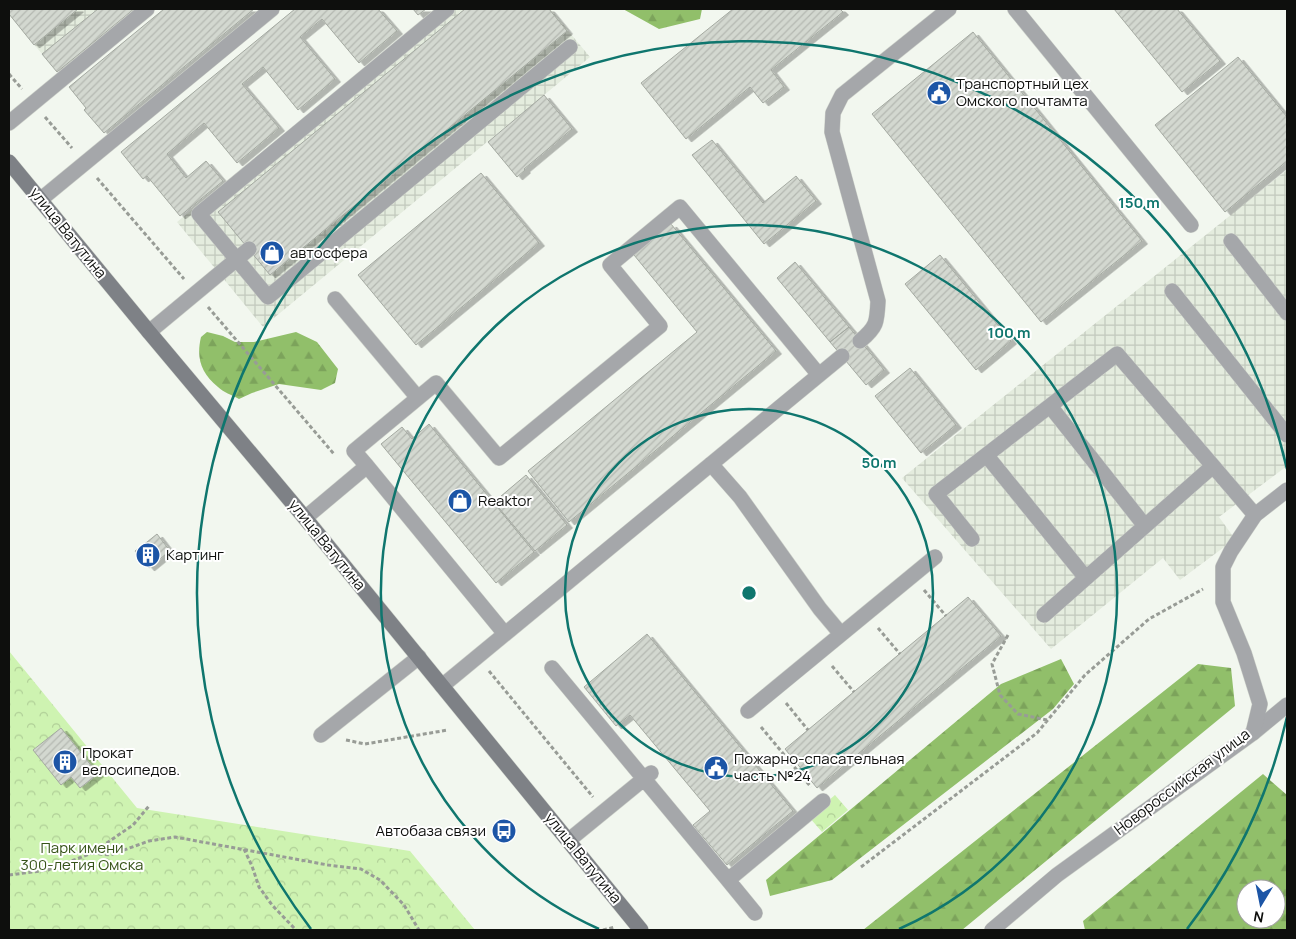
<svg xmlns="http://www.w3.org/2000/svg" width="1296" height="939" viewBox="0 0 1296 939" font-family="Manrope,sans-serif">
<defs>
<pattern id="industrial-grid" width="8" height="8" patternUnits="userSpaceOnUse" patternTransform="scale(1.25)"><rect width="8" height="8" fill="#e4ecde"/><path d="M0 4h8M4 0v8" fill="none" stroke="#c2c9bd"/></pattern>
<pattern id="forest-firs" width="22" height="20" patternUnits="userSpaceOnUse" patternTransform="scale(1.25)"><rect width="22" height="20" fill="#91bf6a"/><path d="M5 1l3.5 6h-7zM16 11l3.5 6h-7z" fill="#7ca35b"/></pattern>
<pattern id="park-crowns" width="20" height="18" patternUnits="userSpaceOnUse" patternTransform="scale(1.25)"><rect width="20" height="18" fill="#cef3b1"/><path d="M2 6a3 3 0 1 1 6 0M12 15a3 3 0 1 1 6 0" fill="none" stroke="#b0cf97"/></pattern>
<pattern id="building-hatch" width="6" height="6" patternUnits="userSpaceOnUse" patternTransform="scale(1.25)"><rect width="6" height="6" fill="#d3d8d0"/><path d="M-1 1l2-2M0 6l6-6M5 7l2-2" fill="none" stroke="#b4b8b1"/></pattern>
<filter id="shadow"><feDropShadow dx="5.5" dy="3" stdDeviation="0" flood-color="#0004"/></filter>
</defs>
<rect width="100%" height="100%" fill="#f2f7ef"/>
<path fill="url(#industrial-grid)" d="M9,9H98L42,54L9,14Z
M436,9H550L590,57L263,327L177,222Z
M1287,170V466L1219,517L1235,539L1180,580L1163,558L1051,649L902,478Z"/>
<path fill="url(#forest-firs)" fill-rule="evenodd" d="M623,9H702L700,19L659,29Z
M207,332L223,336L235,342H254L296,332L317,342L338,369L335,383L321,390L279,384L252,393L239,399C232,395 223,392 218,387C201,373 196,358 201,337Z
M1061,659L1074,684L1053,709L832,880L770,896L766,880L1001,684Z
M1198,664L1231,668L1235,706L962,930H863Z
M1263,774L1287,795V930H1085L1083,921ZM1246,889H1276V919H1246Z"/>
<path fill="url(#park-crowns)" d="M9,651L137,808L410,851L475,930H9Z
M835,795L848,810L822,832L809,817Z"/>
<path fill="url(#building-hatch)" stroke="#a4a9a1" filter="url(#shadow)" d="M9,9H78L34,45L9,14Z
M98,9H134L57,72L42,54Z
M164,9H254L104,133L84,110L86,108L69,87Z
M295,9H378L397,31L359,63L322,19L300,37L335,79L298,110L263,67L242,84L279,128L237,163L204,123L167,154L186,178L206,161L223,181L180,216L147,176L143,179L121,152Z
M413,9H426L418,15Z
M465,9H549L567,31L270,275L218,212Z
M733,9H840L843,12L771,70L784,87L763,103L750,87L686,139L641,83Z
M1114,9H1177L1220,61L1182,92Z
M973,32L1142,241L1041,322L872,114Z
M1238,57L1287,117V161L1225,212L1155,125Z
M544,95L572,129L524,169L525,170L517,177L488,142Z
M712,140L763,203L796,176L816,201L764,244L692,155Z
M481,173L539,243L416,345L358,275Z
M671,224L776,351L569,522L528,471L697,332L634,255Z
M940,255L1011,341L976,370L905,284Z
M795,262L849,327L830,342L777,278Z
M849,327L884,370L866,385L830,342Z
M910,368L956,425L921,453L875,396Z
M429,424L534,552L496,583L381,444L402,427L412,439Z
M526,475L567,525L535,551L494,502Z
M157,534L170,551L160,559L147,542Z
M147,542L160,559L149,568L135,551Z
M968,597L1001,636L817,788L785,749Z
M647,634L793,811L727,865L693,825L710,811L630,715L616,726L584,687Z
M61,728L98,774L80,788L71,777L61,785L33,750Z"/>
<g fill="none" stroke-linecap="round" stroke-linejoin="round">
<defs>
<path id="service" d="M447,9L199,214L268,297L570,47
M1015,9L1191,225
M9,123L147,9
M40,200L272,9
M1231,241L1287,313
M1172,291L1287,435
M335,299L418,398
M149,332L249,249
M860,341C877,327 877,322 878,301L832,132L833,113L842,95L949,9
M1050,406L1145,526
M987,456L1086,578
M711,464L740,497L820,609L841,634
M367,466L354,451L436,383L499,458L660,326L610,265L680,207L819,375
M305,518L367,466L505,634
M972,539L936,494L1117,354L1255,515
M1044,615L1213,466
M552,668L728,880
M442,686L842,356
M748,711L935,557
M1253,733L1287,705
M321,735L419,657
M569,840L651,773
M755,913L728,880L823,801"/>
<path id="minor" d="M992,930L1057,875L1253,733L1260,704L1244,653L1223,602V567L1231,551L1255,515L1287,490"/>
<path id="secondary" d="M9,162L149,332L305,518L641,930"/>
</defs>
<use href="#service" stroke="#ced2cb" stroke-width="16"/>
<use href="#minor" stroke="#ced2cb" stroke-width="16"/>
<use href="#secondary" stroke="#ced2cb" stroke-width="16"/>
<path stroke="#989c96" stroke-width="3" stroke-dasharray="4 2.5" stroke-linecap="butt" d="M9,74L22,89
M45,117L72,148
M97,178L184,279
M208,307L334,454
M924,590L946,616
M878,628L900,654
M1008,635L992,664L1000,695L1018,714L1047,720
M832,666L854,692
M489,671L593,797
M786,703L808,730
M761,727L811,787
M346,740L365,744L448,730
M244,849L252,866L259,887L272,905L296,930
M92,853L110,855L149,841L175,837L328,865L361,869L380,880L404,905L419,930
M861,867L1037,733L1085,675L1149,619L1203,589
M9,875L48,870L92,853L133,825L149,806
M603,930L615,927"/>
<use href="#service" stroke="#a5a7aa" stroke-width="15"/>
<use href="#minor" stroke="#a5a7aa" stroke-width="15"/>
<use href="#secondary" stroke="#7e8186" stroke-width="15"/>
</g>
<g fill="none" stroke="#0f766e" stroke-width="2.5">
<circle cx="749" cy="593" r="184"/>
<path d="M599 929A368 368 0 1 1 899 929"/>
<path d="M1287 717A552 552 0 0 1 1187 929M311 929A552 552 0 1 1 1287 469"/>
</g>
<defs>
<symbol id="civic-disc" viewBox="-11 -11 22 22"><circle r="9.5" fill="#1c55a6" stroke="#fff"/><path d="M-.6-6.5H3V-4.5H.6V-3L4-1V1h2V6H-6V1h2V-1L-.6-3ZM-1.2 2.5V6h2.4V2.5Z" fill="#fff"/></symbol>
<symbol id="shop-disc" viewBox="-11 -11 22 22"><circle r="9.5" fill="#1c55a6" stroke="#fff"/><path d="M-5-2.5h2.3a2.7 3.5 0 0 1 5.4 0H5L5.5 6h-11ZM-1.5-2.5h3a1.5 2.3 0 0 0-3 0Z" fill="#fff"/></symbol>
<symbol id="building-disc" viewBox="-11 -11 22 22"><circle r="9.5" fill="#1c55a6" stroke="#fff"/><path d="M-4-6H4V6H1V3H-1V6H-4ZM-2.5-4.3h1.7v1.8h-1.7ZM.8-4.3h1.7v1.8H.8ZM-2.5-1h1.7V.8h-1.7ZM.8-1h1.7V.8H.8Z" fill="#fff"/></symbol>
<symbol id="bus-disc" viewBox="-11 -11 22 22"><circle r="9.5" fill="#1c55a6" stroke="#fff"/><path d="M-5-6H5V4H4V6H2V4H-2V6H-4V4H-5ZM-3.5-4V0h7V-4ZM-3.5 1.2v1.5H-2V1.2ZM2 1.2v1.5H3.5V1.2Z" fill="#fff"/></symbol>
</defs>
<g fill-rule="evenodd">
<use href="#civic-disc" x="925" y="79" width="28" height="28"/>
<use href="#shop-disc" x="258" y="239" width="28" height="28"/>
<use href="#shop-disc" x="446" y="487" width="28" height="28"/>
<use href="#building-disc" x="134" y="541" width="28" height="28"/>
<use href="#building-disc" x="51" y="748" width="28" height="28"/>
<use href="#civic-disc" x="702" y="754" width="28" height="28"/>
<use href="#bus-disc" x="490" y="817" width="28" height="28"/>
</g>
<g text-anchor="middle" stroke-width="4" stroke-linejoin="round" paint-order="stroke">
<g font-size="15" fill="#0e0f0d" stroke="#fff" text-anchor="start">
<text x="956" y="89">Транспортный цех<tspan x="956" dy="17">Омского почтамта</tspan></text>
<text x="290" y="258">автосфера</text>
<text x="478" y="506">Reaktor</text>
<text x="166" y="560">Картинг</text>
<text x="82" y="758">Прокат<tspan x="82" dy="17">велосипедов.</tspan></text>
<text x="734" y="764">Пожарно-спасательная<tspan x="734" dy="17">часть №24</tspan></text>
<text x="486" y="836" text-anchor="end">Автобаза связи</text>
</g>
<g font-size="15" fill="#0e0f0d" stroke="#fff">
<text transform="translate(68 233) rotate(51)" y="5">улица Ватутина</text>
<text transform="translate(327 545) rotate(51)" y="5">улица Ватутина</text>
<text transform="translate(1182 782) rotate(-37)" y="5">Новороссийская улица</text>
<text transform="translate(583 858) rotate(51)" y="5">улица Ватутина</text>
</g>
<g font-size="15" fill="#365318" stroke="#fff">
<text x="82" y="853">Парк имени<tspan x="82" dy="17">300-летия Омска</tspan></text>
</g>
</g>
<circle cx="749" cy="593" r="8" fill="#0f766e" stroke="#fff" stroke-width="2.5"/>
<g font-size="15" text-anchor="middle" font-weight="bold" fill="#0f766e" stroke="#fff" stroke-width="4" stroke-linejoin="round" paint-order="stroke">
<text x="1139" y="208">150 m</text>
<text x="1009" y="338">100 m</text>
<text x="879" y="468">50 m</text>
</g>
<rect width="1296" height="939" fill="none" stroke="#0e0f0d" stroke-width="20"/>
<g transform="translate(1261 904) rotate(190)"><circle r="24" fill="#ffffff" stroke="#9f9f9e"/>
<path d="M0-4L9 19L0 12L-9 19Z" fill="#1c55a6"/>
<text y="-8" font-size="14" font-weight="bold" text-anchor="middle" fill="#0e0f0d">N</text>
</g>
</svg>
